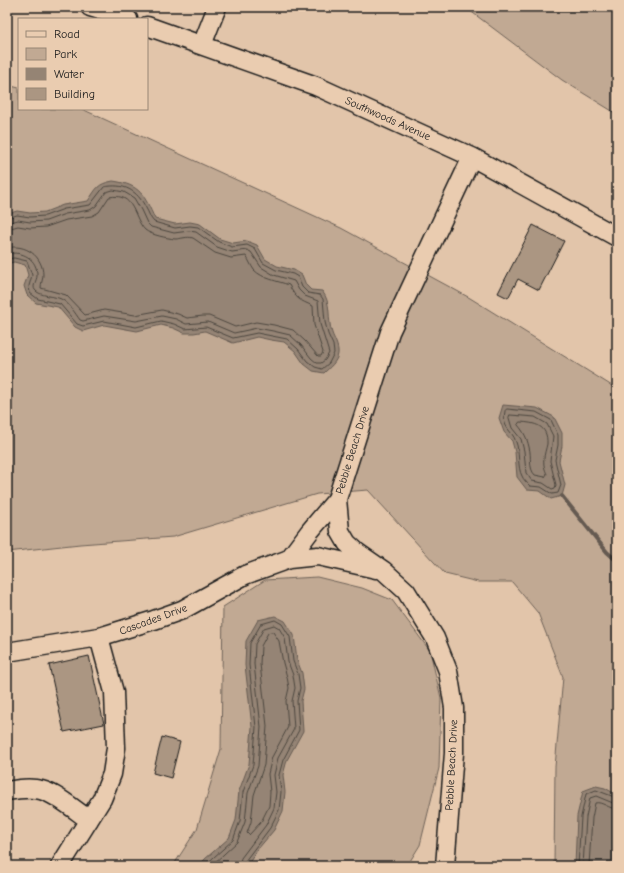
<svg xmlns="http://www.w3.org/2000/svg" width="624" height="873" viewBox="0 0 624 873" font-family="'Comic Neue',sans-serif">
<rect width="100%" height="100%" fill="#e2c5aa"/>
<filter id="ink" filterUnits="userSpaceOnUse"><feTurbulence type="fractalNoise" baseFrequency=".025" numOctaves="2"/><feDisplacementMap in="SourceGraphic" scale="8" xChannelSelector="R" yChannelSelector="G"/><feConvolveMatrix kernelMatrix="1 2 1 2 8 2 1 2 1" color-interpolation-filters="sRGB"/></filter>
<g filter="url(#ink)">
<path fill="#c1a993" stroke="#6e6258" d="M465,7H617V114L562,80Z
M7,85L19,88V109H82L341,228L470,298L617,389V866H554L555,767L563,677L538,613L512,582H478L445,574L368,490L317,494L173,537L80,544L7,552Z
M317,577L362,588L392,600L430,651L441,698L439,768L420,845L407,866H173L197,829L221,749L223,607L265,580Z"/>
<path fill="#958474" stroke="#655a51" d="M113,181C141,185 144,195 155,219L175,224L190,222L200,224L220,239L233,243L247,241L257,245L265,259L277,266L294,270L302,275L306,285L311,290L322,291C332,303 327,318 332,333C334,339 339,346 338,354C337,362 329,368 324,373L313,371L304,364L295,351L284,342L271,340L257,337L233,343L205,331L194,333H184L173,328L161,325L137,331L104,325L83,331L75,327L58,307L36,303L27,295L24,286L28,275L25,265L14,262L7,264V214L17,211L30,213L45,212L63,205L88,201C97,188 97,184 113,181Z
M503,405L537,408L554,417L562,433V446L559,461L565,485L562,496L551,499L540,491L527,490L517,477L515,452L512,441L504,432L499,418Z
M275,616L285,621L294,635L297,660L302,673L304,689L301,701L303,731L287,760L283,775L285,792L283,811L274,830L258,849L249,863L248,866H199L205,859L229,838L236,820L239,791L249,764L252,727L245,665L246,641L258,620Z
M596,786L605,788L617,795V866H575L577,816L583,791Z"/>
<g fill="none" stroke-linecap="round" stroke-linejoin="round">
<path stroke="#4c463f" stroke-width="1" d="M7,218L17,215L30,217L45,216L64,209L90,205L104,187C124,183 137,190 146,208C149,213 150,218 154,222L175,228L190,226L198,227L219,242L232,247L247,245L255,249L263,263L276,270L293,274L298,277L302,287L308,293L320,295L323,299L325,322L328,334L333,345L334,353L329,363L322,369L315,367L307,361L298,349L287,339L257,333L233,338L206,327L185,329L174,324L161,321L136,327L104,321L83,326L77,324L60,304L38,299L30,293L29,286L32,275L27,261L14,258L7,259
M7,223L18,220L30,222L46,221L65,214L90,210L96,206L106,192L113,190L124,192L134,198L141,210L147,223L151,227L174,233L189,231L196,232L217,247L232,252L247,250L251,252L261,267L274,275L294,281L299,290L305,296L318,301L320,324L329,353L325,360L321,363H317L311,358L301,345L290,335L273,331L257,328L234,333L208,322L186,324L176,319L162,316L136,321L104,316L83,321L80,320C75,313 69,303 61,299C55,296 39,296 35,290C32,286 37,280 37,276C38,259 22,250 7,254
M7,229L18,226L30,228L46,227L66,220L92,216L99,212L109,197C135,192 133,218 145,230C151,235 167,238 175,239C181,239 187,236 193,238L215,253L231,258L246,256C249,260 251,266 254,270C263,279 278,281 289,285C296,299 299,300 313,306L314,325L323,352L321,356H318L305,341L293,330L274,325L256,322L235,327L209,316H203L187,318L178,314L162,310L135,315L104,310L85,315L66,295L41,288C41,283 43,279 43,275C43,256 25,243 7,248
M507,409L536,412L551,420L558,435V445L555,460L561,485L558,493L552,494L541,487L530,486C527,483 523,479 522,476C517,467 520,452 516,442C512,429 501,429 505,411Z
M510,415L535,417L547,424L553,436L550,461L556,485L555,488L552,489L543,483L532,481L526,473L524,451L521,439L512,428L509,418Z
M520,422C535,423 548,425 547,444C546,449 544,454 544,459C543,464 545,470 547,474L545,477L535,475C528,468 532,457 529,447C527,438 524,432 518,425Z
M273,632L279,641L283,663L287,677L289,688L286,701L288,727L272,757L268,774L270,792L269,806L261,822L249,835L247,833L251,822L254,795L264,765L267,726L260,664L261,646L268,633Z
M204,866L233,840L240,821L243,792L253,765L256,727L249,665L250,643L261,624L275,620L282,624L290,637L293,661L298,674L300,688L297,701L299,730L283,760L279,775L281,792L279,810L270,828L245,861L244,866
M211,866L237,842L245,822L248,793L258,766L261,727L254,664L255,644L264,628L274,625L279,628L285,638L288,662L293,675L295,688L292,701L294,729L278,758L274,775L276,792L274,808L266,825L241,858L239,866
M578,866L581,817L586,794L596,790L617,798
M583,866L586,817L590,798L596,796L613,803H617
M589,866L592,818L595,803C602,801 609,809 617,809"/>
<path stroke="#655a51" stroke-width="4" d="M562,496L607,552L617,561"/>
</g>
<path fill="#ab9682" stroke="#1c1c1c" d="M533,225L564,241L539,290L518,279L508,298L498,293Z
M89,656L104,724L64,732L49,665Z
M162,737L180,742L171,778L153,773Z"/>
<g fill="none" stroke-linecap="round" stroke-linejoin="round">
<defs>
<path id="minor" d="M90,7L128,19
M147,26L316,86L472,157L617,237
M202,45L217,7
M289,559L310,531L337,499
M7,652L99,637L154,620L182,610L245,575L289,559L318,556L376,569
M7,791C18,789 30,787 41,790C57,794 75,810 89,820
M60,866L102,799L112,774L116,748L114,692L99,637
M445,866L454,753V708L448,671L435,638L406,591L384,571L358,553L347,543L340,531L337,499L390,332L472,157"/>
</defs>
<use href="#minor" stroke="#1c1c1c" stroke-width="21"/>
<use href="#minor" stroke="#eaccb0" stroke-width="18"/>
</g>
</g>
<g text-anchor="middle" stroke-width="3.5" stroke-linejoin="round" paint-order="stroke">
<g font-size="11" fill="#1c1c1c" stroke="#eaccb0">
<text transform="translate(388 118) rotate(24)" y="4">Southwoods Avenue</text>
<text transform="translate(352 450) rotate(-73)" y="4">Pebble Beach Drive</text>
<text transform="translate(153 619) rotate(-20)" y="4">Cascades Drive</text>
<text transform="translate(451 765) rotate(-87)" y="4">Pebble Beach Drive</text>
</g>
</g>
<rect width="624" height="873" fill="none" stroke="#eaccb0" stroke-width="24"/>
<rect x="12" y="12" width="600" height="849" fill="none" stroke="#1c1c1c" stroke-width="1.5" filter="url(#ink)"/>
<rect x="18" y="18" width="130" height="92" fill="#eaccb0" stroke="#988675"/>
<rect x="26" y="31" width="20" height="6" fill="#eaccb0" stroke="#988675"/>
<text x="54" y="38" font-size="12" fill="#1c1c1c">Road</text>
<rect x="26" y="48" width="20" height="12" fill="#c1a993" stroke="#988675"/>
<text x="54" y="58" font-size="12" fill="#1c1c1c">Park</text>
<rect x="26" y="68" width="20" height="12" fill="#958474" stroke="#988675"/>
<text x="54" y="78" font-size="12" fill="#1c1c1c">Water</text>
<rect x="26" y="88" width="20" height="12" fill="#ab9682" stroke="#988675"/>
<text x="54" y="98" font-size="12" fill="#1c1c1c">Building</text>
</svg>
